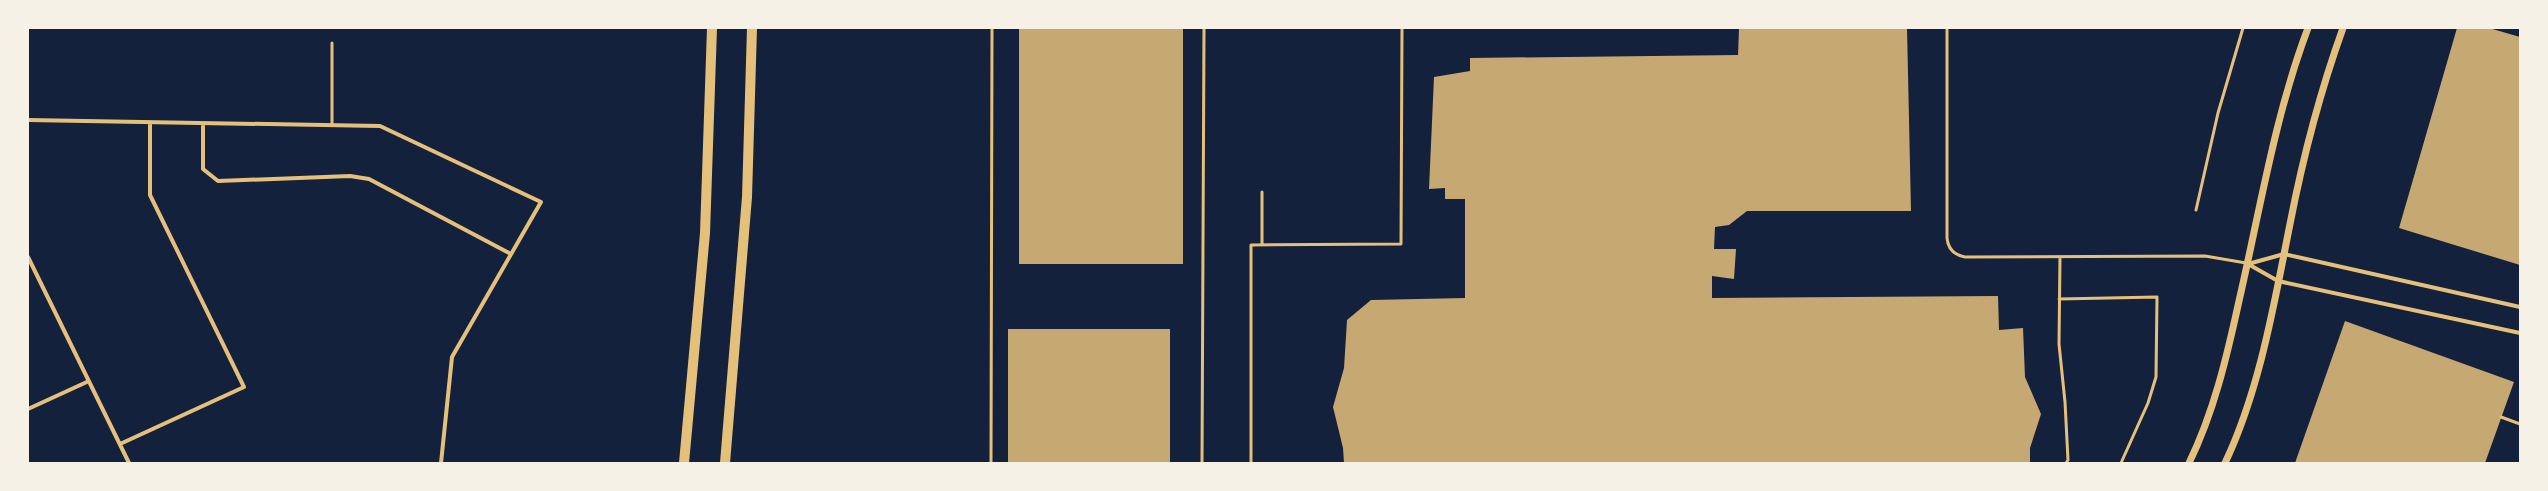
<svg xmlns="http://www.w3.org/2000/svg" width="2548" height="491" viewBox="0 0 2548 491" font-family="Quicksand,sans-serif">
<rect width="100%" height="100%" fill="#14213d"/>
<path fill="#c6a872" d="M1019,28L1183,29V264H1019Z
M1739,28H1907L1911,211H1747L1729,225L1715,227L1714,249H1736L1734,279L1712,276V298L1998,296L1999,330L2023,328L2025,377L2041,414L2030,448V463H1344L1343,448L1333,407L1344,368L1347,320L1371,300L1465,298V199H1445V188L1429,189L1434,77L1470,71V58L1738,55Z
M2457,28H2489L2520,37V265L2399,228Z
M2345,321L2514,382L2485,463H2295Z
M1008,329H1170V463H1008Z"/>
<g fill="none" stroke-linecap="round" stroke-linejoin="round">
<path stroke="#e5c07b" stroke-width="3" d="M1947,28V238C1948,249 1954,255 1965,257L2205,256L2246,263
M332,43V125
M2196,210L2218,113L2243,28
M1262,245V192
M2060,257L2059,344L2065,402L2068,460L2066,463
M2059,299L2157,297L2156,377L2148,403L2121,463
M2501,417L2520,424
M991,463L992,28
M1202,463L1204,28
M1251,463V245L1401,244L1402,28"/>
<path stroke="#e5c07b" stroke-width="4" d="M28,120L380,126L541,202L452,357L441,463
M203,124V169L218,181L350,176L369,179L511,254
M28,257L129,463
M2248,264L2278,281L2520,333
M2248,264L2284,254L2520,307
M28,409L89,381
M120,444L244,387L150,195V123"/>
<path stroke="#e5c07b" stroke-width="7" d="M2189,463C2214,412 2227,356 2239,301C2260,210 2275,115 2308,28
M2225,463C2260,389 2274,304 2290,224C2303,157 2320,92 2343,28"/>
<path stroke="#e5c07b" stroke-width="10" d="M684,463L705,233L712,28
M725,463L747,197L752,28"/>
</g>
<rect width="2548" height="491" fill="none" stroke="#f6f1e7" stroke-width="58"/>
</svg>
